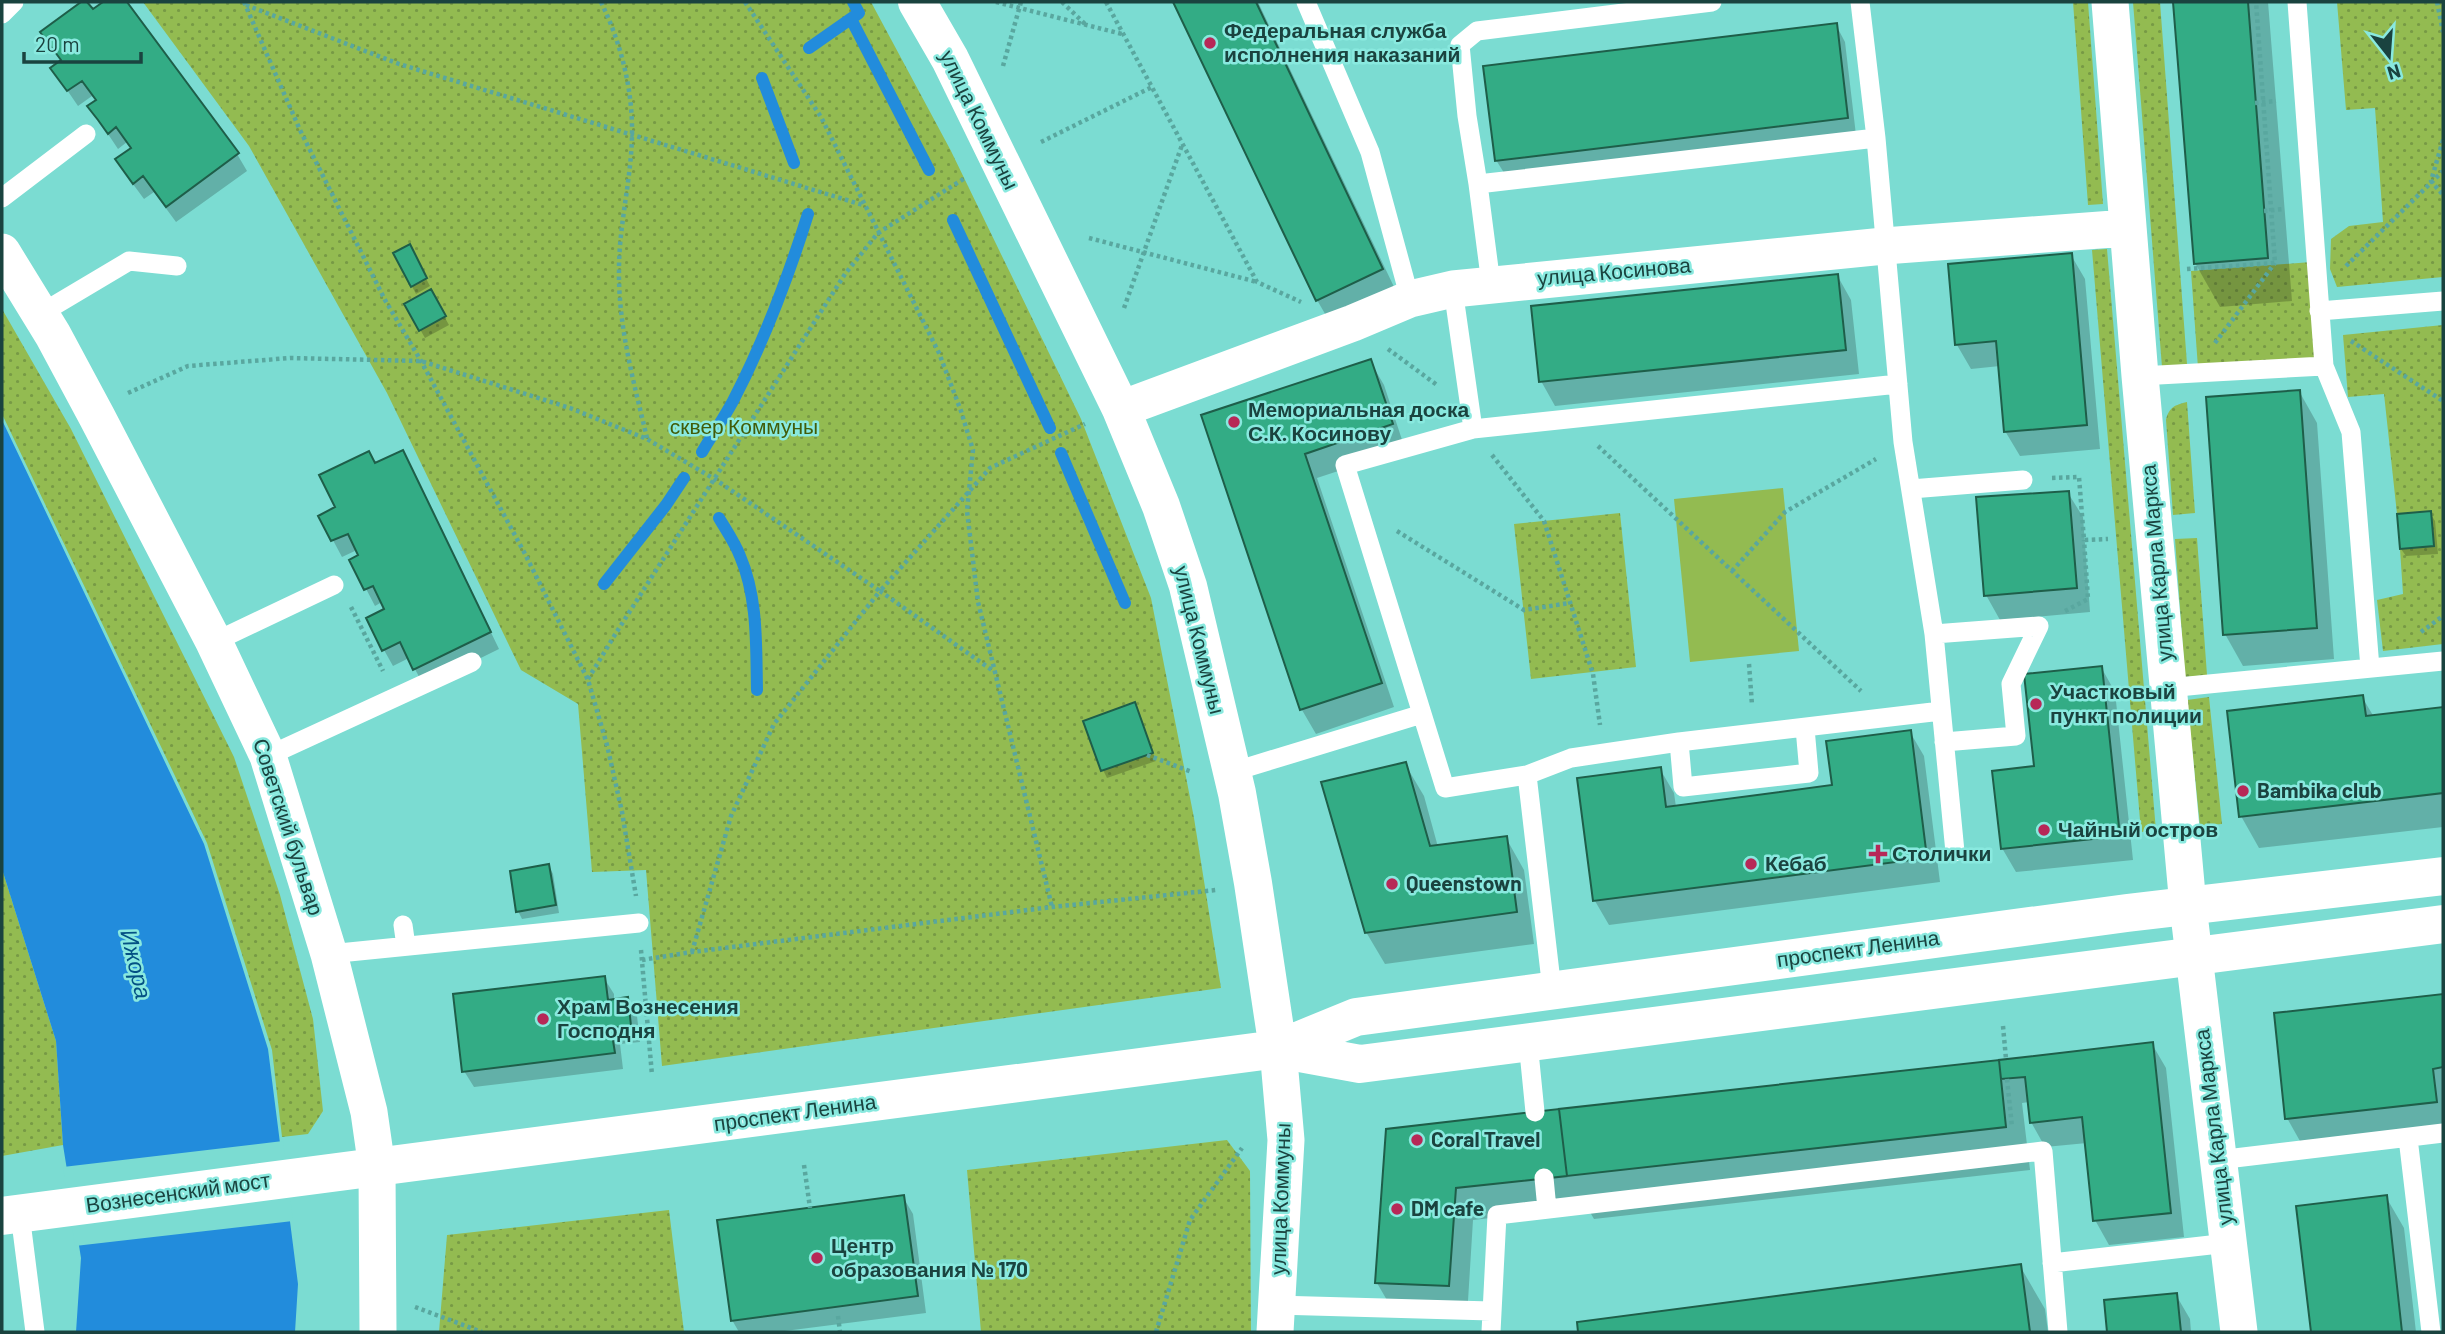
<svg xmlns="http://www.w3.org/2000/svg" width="2445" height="1334" viewBox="0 0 2445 1334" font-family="Barlow,sans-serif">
<defs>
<pattern id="green-dots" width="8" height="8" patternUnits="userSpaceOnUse" patternTransform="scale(1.75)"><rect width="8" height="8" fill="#93bb51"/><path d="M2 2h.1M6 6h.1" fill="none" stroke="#779a45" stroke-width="1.8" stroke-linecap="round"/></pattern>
</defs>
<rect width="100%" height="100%" fill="#7bdcd2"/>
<path fill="url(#green-dots)" d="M143,2H871L951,151L1081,419L1151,598L1194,818L1221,988L662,1066L646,870L592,872L578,704L521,670L387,393L249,146Z
M2073,2H2088L2103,204L2088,205Z
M2133,2H2160L2187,364L2162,367Z
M2337,2H2443V277L2337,287L2330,269L2331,239L2349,226L2383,222L2375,108L2346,110Z
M2107,249L2156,831L2141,832L2092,250Z
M2311,262L2316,359L2198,368L2191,271Z
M2,309L71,429L234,757L280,895L313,1019L323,1111L308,1134L282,1137L272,1050L207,843L2,414Z
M2443,325V644L2383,651L2377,600L2403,594L2400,549L2434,546L2431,512L2397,514L2384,394L2348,397L2343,335Z
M2187,402L2195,513L2173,515L2166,420C2169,407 2175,405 2187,402Z
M1620,513L1636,667L1531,679L1514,524Z
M2197,538L2207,675L2185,677L2175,539Z
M2209,697L2222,824L2200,826L2187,700Z
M2,869L56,1041L63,1145L2,1156Z
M1227,1140L1250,1171L1251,1332H981L967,1170Z
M669,1210L684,1332H439L447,1235Z"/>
<path fill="#93bb51" d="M1783,488L1799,651L1690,662L1674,499Z"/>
<path fill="#228cdc" d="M2,420L204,844L268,1049L298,1284L295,1332H76L81,1258L63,1145L56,1041L2,869Z"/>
<path fill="#7bdcd2" d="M283,1141L293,1221L75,1246L63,1167Z"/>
<path fill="#0003" d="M84,2L93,12L106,2H125L237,154L247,171L176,222L154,192L144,199L127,176L118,160L132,149L127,142L118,149L90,107L97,102L92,96L78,106L52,68L61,62L42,32Z
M1175,2H1258L1406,312L1342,343L1317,300Z
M2175,2H2268L2292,301L2220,307L2195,263Z
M1836,25L1845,42L1856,135L1506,176L1496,160Z
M409,247L430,286L416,294L395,254Z
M2071,255L2085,279L2100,449L2020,456L2005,431L2000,366L1971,369L1957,345Z
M1837,275L1851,300L1859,374L1555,406L1541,381Z
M430,291L449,325L425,338L406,305Z
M1370,361L1384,385L1405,449L1317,478L1394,707L1316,734L1302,710L1204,416Z
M2299,391L2317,423L2334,659L2243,666L2225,634Z
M375,465L412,469L499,649L424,686L409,658L393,666L384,650L386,610L382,602L375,606L351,560L360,556L357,550L342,557L320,516L337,508Z
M2068,493L2083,517L2090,612L2000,620L1986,595Z
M2430,513L2435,521L2438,554L2406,556L2401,549Z
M2101,667L2115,692L2133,860L2016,872L2002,848L2036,768Z
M2362,697L2374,717L2443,709V827L2259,848L2241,816Z
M1138,712L1156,761L1107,778L1103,770Z
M1910,732L1924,756L1940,882L1609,925L1595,901L1660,769L1674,793L1676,807L1834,787Z
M1405,764L1424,796L1438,847L1506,838L1524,870L1534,944L1385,964L1366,932Z
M549,866L553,874L559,913L522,919L518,911Z
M604,978L614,994V1001L627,999L637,1016L640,1042L620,1044L623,1069L474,1087L464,1071Z
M2443,996V1135L2305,1150L2287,1118L2276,1014Z
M2152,1044L2166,1068L2184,1237L2109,1245L2095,1220L2087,1143L2045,1147L2031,1122L2029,1102L2022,1103L2030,1170L1594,1219L1587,1207L1473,1220L1467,1317L1395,1314L1377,1283L1388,1131Z
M903,1197L913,1214L926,1313L777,1332H739L732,1320Z
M2386,1197L2404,1228L2416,1332H2312L2298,1207Z
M2020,1266L2045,1309L2048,1332H1580L1579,1324Z
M2176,1295L2190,1319L2191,1332H2108L2105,1301Z"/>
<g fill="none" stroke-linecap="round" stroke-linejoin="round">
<path stroke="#228cdc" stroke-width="12" d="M851,19L929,170
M809,48L859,13L853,2
M762,78L794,163
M953,220L1050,428
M702,452C712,435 724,418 733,401C764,341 788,278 808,214
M1061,453L1125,603
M719,518C726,530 735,543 740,556C758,598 756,645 757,690
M604,584L666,505L684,478"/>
</g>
<path fill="#33ac85" stroke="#1e5e49" stroke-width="2" d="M81,2H87L93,9L103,2H127L239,153L166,207L143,176L133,184L115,159L131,148L116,127L108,134L98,120L87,106L96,100L82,81L67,91L50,68L61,60L40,32Z
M1173,2H1256L1383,269L1316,301Z
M2173,2H2248L2268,258L2194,264Z
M1837,23L1848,118L1495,161L1483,66Z
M410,244L427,278L411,287L393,253Z
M2072,253L2087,425L2004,432L1996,341L1955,345L1948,264Z
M1838,274L1846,350L1539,382L1531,306Z
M431,289L446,316L419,331L404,304Z
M1371,359L1393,424L1305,454L1382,683L1300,710L1201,415Z
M2300,390L2317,628L2223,635L2206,397Z
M403,450L491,632L413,670L400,642L382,651L366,618L384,609L373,586L364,590L349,560L358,555L348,534L331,541L318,516L335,507L319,475L369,451L375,463Z
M2069,491L2077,588L1984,596L1976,497Z
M2431,511L2434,546L2400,549L2397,514Z
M2102,666L2120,836L2001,849L1992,771L2034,766L2024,674Z
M2363,695L2366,716L2443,707V793L2239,817L2227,711Z
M1135,702L1153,753L1101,771L1083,721Z
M1911,730L1927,858L1593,901L1577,778L1661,767L1666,807L1832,785L1826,741Z
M1406,762L1430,846L1507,836L1517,912L1365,933L1321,782Z
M549,864L556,905L516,912L510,871Z
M605,976L608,1000L628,997L631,1026L611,1028L615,1053L462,1072L453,994Z
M2443,994V1067L2433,1069L2437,1102L2285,1119L2274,1013Z
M2153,1042L2171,1213L2093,1221L2082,1117L2030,1123L2025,1077L2001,1079L1999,1060Z
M1999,1060L2006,1127L1567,1176L1559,1109Z
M1559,1109L1567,1176L1456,1188L1449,1286L1375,1283L1386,1129Z
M904,1195L918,1296L731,1321L717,1220Z
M2387,1195L2402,1332H2311L2296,1206Z
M2021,1264L2030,1332H1578L1577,1322Z
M2177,1293L2181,1332H2107L2104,1300Z"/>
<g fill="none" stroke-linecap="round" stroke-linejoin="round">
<path stroke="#59a79f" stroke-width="4.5" stroke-dasharray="3.5 3.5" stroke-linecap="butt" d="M244,2L300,130L385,300L421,361L524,552L588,680L607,745L622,812L636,896
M601,2C621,43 633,90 632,136C631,181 619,225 619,269C618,326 634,383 647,438
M745,2L821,117L939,353L961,411L973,450L967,511L978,602L1052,907
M996,2L1122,34
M1062,2L1085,24
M1106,2L1257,282L1301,302
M2437,2L2443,32
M246,5L399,64L863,205
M1003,66L1021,2
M2255,103L2276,101
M2443,140L2431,181L2443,195
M1041,142L1152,87
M2264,211L2284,209
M1089,238L1257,282
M2346,266L2443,171
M2187,269L2275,263L2256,2
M1124,308L1182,145
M2351,341L2443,401
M2215,343L2275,263
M1388,349L1437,385
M128,393L188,366L290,358L421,361L570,408L647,439L716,480L880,591L990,468L1085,424
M1598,446L1861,691
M1492,455L1544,521L1593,674L1600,725
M2052,478L2079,477L2084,540L2108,539
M1397,531L1524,610L1570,603
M1732,571L1785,512L1876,459
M351,607L383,671
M2065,611L2088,599L2084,540
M2421,632L2443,616
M1749,664L1752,705
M588,679L616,633L845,274L878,233L965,178
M1147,755L1192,772
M641,950L652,1075
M692,952L731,816L774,724L880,591L996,673
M642,960L692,952L1052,907L1216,890
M630,1012L646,1010
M2003,1026L2006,1059
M2007,1079L2012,1127
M804,1165L810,1208
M415,1307L482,1332
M838,1316L840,1332
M1156,1332L1190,1220L1242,1148"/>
<path stroke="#fff" stroke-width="19" d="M1306,2L1370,152L1410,299
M1860,2L1876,138
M2297,2L2324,366L2351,432L2370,668
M2,14L14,2
M1478,184L1467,116L1460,45L1477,31L1712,2
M2,198L86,134
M1491,284L1478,184L1876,138L1903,442L1934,634L1955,852
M1453,289L1473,429
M2319,311L2443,301
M40,314L129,261L177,266
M2140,376L2324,366
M1898,384L1473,429L1345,465L1445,788L1527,775L1571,758L1679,742L1941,711
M1911,489L2023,480
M1934,634L2039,626L2011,684L2016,736L1944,742
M214,642L334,585
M2168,688L2443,661
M1679,742L1683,787L1809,773L1805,728
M268,756L472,662
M1232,772L1422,714
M1527,775L1552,990
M403,925L406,946
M329,954L639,923
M1528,1042L1535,1112
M2408,1138L2431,1332
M2218,1160L2443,1133
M1544,1178L1547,1209
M20,1214L35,1332
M2052,1263L2228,1243
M1276,1305L1491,1311
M1491,1332L1497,1215L2043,1151L2058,1332"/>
<path stroke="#fff" stroke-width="37" d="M2110,2L2140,376L2188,906L2239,1332
M2,252L53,335L97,417L214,642L268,756L329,954L369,1112L377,1168L378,1332
M1121,409L1353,323L1410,299L1453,289L1884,246L2127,228
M1275,1332L1286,1140L1278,1049"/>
<path stroke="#fff" stroke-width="38" d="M917,2L950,59L1121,409L1161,506L1188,586L1237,793L1253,883L1278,1049
M1278,1049L1360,1064L2443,924
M2,1216L1278,1049L1356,1017L2127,913L2443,876"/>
</g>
<g fill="#b72857" stroke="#89e9df" stroke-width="2.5">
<circle cx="1210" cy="43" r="7"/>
<circle cx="1234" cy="422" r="7"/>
<circle cx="2036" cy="704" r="7"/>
<circle cx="2243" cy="791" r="7"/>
<circle cx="2044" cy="830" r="7"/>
<path d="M1874.5 843.5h7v7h7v7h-7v7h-7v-7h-7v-7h7z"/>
<circle cx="1751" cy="864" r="7"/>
<circle cx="1392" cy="884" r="7"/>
<circle cx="543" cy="1019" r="7"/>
<circle cx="1417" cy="1140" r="7"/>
<circle cx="1397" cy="1209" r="7"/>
<circle cx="817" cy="1258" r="7"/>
</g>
<g text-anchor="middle" stroke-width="5" stroke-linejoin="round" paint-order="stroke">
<g font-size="21" font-weight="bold" fill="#1a433f" stroke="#89e9df" text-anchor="start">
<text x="1224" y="38">Федеральная служба<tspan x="1224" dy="24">исполнения наказаний</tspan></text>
<text x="1248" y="417">Мемориальная доска<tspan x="1248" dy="24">С.К. Косинову</tspan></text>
<text x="2050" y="699">Участковый<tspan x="2050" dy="24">пункт полиции</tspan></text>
<text x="2257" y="798">Bambika club</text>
<text x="2058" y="837">Чайный остров</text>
<text x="1892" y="861">Столички</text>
<text x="1765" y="871">Кебаб</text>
<text x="1406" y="891">Queenstown</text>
<text x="557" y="1014">Храм Вознесения<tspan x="557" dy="24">Господня</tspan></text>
<text x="1431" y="1147">Coral Travel</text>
<text x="1411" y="1216">DM cafe</text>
<text x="831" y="1253">Центр<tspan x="831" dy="24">образования № 170</tspan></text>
</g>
<g font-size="21" fill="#1a433f" stroke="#89e9df">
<text transform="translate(979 120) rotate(64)" y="7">улица Коммуны</text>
<text transform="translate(1614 272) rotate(-5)" y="7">улица Косинова</text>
<text transform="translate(2157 563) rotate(-95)" y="7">улица Карла Маркса</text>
<text transform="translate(1199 640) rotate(76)" y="7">улица Коммуны</text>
<text transform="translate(288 827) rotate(72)" y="7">Советский бульвар</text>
<text transform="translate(1858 949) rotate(-8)" y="7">проспект Ленина</text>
<text transform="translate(795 1113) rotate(-8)" y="7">проспект Ленина</text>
<text transform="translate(2214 1127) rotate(-97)" y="7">улица Карла Маркса</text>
<text transform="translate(178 1193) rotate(-8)" y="7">Вознесенский мост</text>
<text transform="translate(1281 1199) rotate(-88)" y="7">улица Коммуны</text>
</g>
<g font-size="21" fill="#415c08" stroke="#89e9df">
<text x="744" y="434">сквер Коммуны</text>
</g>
<g font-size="23" font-style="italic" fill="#035084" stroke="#89e9df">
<text transform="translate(136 964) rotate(77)" y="8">Ижора</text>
</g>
</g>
<rect width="2445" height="1334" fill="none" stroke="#1a433f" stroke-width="7"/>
<g transform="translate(2389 56) rotate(163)" stroke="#89e9df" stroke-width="5" paint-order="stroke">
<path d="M0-5L12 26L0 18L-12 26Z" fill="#1a433f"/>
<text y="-10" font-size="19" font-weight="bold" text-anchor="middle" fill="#1a433f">N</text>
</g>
<path d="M24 52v10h117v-10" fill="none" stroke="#1a433f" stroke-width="3.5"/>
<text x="35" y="52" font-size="21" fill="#1a433f" stroke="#89e9df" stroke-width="5" paint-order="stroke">20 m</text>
</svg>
